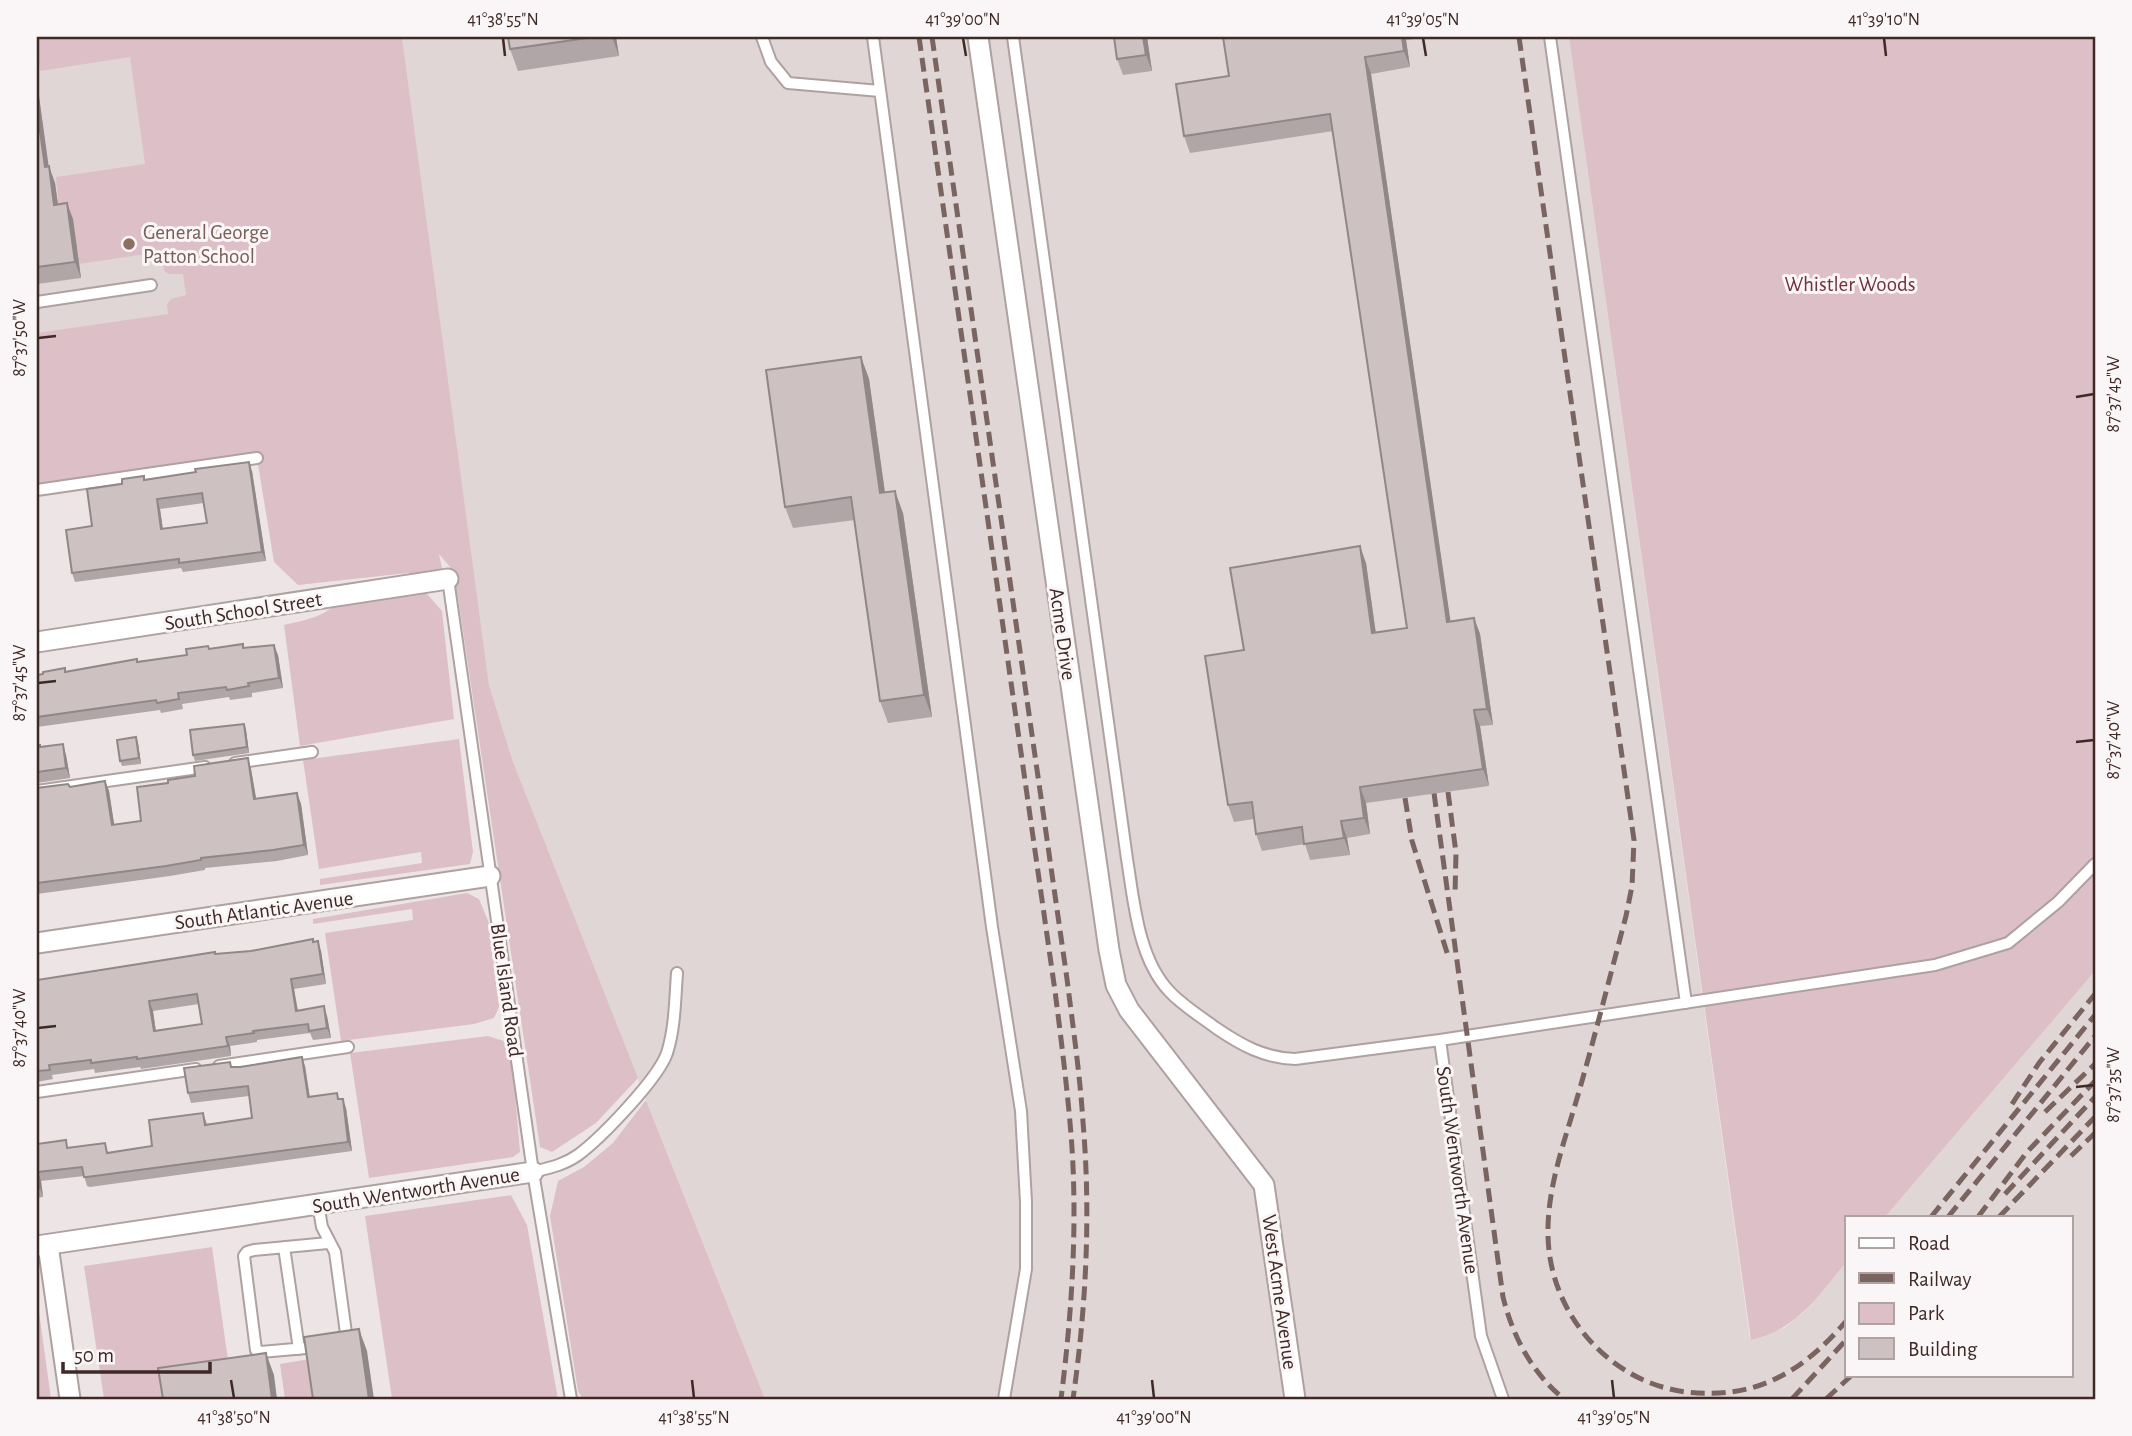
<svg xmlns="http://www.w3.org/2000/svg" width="2132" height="1436" viewBox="0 0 2132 1436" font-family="'Alegreya Sans',sans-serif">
<rect width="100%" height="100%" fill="#ede5e5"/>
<path fill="#e1d6d6" d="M37,37H193L251,452L37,482Z
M402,37H1569L1750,1339L1784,1328L1803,1313L1847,1261V1375H2071V1217H1885L2095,971V1399H765L555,870L513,762L489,685Z"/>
<path fill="#ddbfc8" d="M37,37H402L489,685L513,762L638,1078L596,1123L552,1152L540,1147L458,598L450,567L439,554L446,588L434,578L408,573L298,585L274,562L256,452L37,484V333L168,314L167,304L171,299L186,295L183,274H170L165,272L159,252L79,264L73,220L60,221L56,177L145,164L130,57L40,71Z
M1569,37H2095V971L1885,1217H1847V1261C1817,1297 1798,1329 1751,1340Z
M406,593L427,594L442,611L454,719L300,746L284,625C305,620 325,617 339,601Z
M459,739L473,852L470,864L320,885V879L422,863L421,852L319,869L303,760Z
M467,893L479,899L489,923L499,1007L494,1018L474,1024L341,1041L325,933L413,920L412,909L313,924V919Z
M488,1036L504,1041L512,1058L520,1152L513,1157L369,1178L350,1053Z
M646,1100L765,1399H583L578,1391L550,1216L558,1181L584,1167L613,1143Z
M511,1195L527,1225L558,1399H392L365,1216Z
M212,1247L231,1381L168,1399H104L84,1266Z
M37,1297L51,1399H37Z
M310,1359L315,1399H285L280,1364Z"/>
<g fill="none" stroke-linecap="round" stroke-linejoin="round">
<defs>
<path id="service" d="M762,37L771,62L788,83L880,91
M873,37L992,927L1021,1111L1026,1202V1269L1004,1399
M1013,37L1127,859C1134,902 1138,958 1169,991C1183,1006 1200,1016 1216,1028C1241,1045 1264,1058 1295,1059L1440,1040L1481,1336L1503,1399
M1550,37L1686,1003
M37,302L151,285
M37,490L257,458
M448,579L533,1172L571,1399
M235,763L312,752
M37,791L205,767
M1440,1040L1935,965L2008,943L2058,902L2095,864
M219,1066L348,1047
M37,1092L196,1069
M533,1172C549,1168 564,1165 578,1155C601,1138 658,1079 667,1053C675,1028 675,1000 677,973
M318,1204L322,1227L335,1252L346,1333L339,1342
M284,1247L299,1349
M317,1347L261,1352L256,1350L244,1256L247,1252L254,1250L328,1243"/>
<path id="minor" d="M978,37L1109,950L1116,985L1129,1010L1264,1185L1295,1399
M37,642L448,579
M37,943L490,876
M48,1245L70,1399
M37,1246L533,1172"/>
</defs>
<use href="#service" stroke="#aea1a0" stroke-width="14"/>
<use href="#minor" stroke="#aea1a0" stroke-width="23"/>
<use href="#service" stroke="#fff" stroke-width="10"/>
<use href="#minor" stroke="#fff" stroke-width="19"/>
<path stroke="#796460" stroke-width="5" stroke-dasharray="14 7" stroke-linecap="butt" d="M919,37L1055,991C1061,1038 1067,1086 1071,1134C1078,1222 1072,1312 1061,1399
M932,37L1067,979C1073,1027 1080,1075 1083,1122C1091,1215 1086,1308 1073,1399
M1519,37L1634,840L1632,886L1626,916C1610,976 1595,1036 1578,1095C1565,1140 1547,1187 1548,1235C1549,1312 1608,1382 1686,1392C1756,1400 1803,1372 1847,1320
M1448,792L1456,853L1455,894
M1434,793L1503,1297C1513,1337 1532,1373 1564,1399
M1405,798L1412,841L1449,959
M2012,1104L2039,1063L2095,994
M2045,1112L2095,1064
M2071,1156L2095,1133
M2005,1194L2095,1097
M1931,1217L2095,1015
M1948,1217L2095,1036
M1978,1217L2027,1152L2095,1081
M1999,1217L2095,1117
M1792,1399L1847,1339
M1826,1399L1852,1375"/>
</g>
<path fill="#b1a6a7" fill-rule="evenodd" d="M508,37H616L619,56L518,71L510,49Z
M1147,37L1152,71L1123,75L1117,59Z
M1223,37H1432L1406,40L1410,67L1371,74L1450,621L1474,618L1480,634L1493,725L1480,726L1489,786L1366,803L1370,834L1347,838L1350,855L1310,860L1305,844L1262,851L1256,834L1254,819L1234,822L1228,805L1244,650L1366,563L1376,633L1407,628L1333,131L1190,153L1184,136L1229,76Z
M37,82L48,166L55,183L58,204L73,219L81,278L37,284Z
M861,357L869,379L885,492L903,513L932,717L888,723L880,701L855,520L793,528L785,507Z
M252,471L266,561L183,572L181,568L75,582L72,573L92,526L122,484L144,476L145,479ZM204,503L207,523L163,529L160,509Z
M243,644L244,648L278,655L283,688L252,693V697L230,700L229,697L182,704L183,709L161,713L160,710L37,727V675L187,655L209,649Z
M244,724L246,730L249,753L195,761L193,755Z
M136,737L138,743L141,764L122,766L120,761Z
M37,745L66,755L70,778L37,783Z
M248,758L251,769L256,799L297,793L301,804L308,855L277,861L205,868V870L170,876L37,894V788L70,787L105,781L109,791L114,825L141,821L168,783L195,776Z
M313,942L321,951L326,984L294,989L298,1010L327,1016L331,1038L313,1040L310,1033L257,1040V1042L230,1046L231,1056L141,1069L140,1067L95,1073L94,1069L52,1075L53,1079L37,1082V980L215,954L251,951ZM199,1004L202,1024L156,1031L153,1011Z
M305,1066L310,1097L337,1093L339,1099L346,1108L352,1151L90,1187L87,1186L84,1176L41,1181L43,1197L37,1198V1144L109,1153L152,1146L203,1113L207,1124L252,1118L249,1096L191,1103L188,1093L232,1067Z"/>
<path fill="#908788" d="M612,37H616L619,56Z
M1143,37H1147L1152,71L1146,55Z
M1402,37H1404L1406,40L1410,67L1404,51Z
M1365,57L1371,74L1453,638L1447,622Z
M37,82L51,183L45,167L37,110Z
M49,166L55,183L60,221L54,205Z
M67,203L73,219L81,278L75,262Z
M861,357L869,379L888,515L880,493Z
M249,462L252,471L266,561L262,552Z
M895,491L903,513L932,717L924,695Z
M157,499L160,509L164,539L161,529Z
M1360,546L1366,563L1378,650L1372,633Z
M1474,618L1480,634L1493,725L1487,709Z
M274,645L278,655L283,688L279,678Z
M1474,710L1480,726L1489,786L1483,769Z
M244,724L246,730L249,753L247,747Z
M136,737L138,743L141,764L139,758Z
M63,744L66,755L70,778L66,768Z
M248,758L251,769L258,809L254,799Z
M105,781L109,791L116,836L112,825Z
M1360,787L1366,803L1370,834L1364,818Z
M297,793L301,804L308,855L304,845Z
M1341,821L1347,838L1350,855L1344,838Z
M318,941L321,951L326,984L323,974Z
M291,979L294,989L299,1020L296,1011Z
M149,1001L153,1011L157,1041L154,1031Z
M324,1006L327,1016L331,1038L327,1028Z
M226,1037L230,1046L231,1056L228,1046Z
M302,1057L305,1066L311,1107L308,1097Z
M343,1099L346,1108L352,1151L348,1142Z
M38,1172L41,1181L43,1197L40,1188Z
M359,1329L367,1351L374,1399H369Z
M266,1353L274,1375L277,1399H272Z"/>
<path fill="#cec1c2" stroke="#908788" stroke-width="2" fill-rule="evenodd" d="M508,37H594L510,49Z
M1114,37H1143L1146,55L1117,59Z
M1223,37H1402L1404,51L1365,57L1447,622L1474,618L1487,709L1474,710L1483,769L1360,787L1364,818L1341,821L1344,838L1304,844L1302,827L1256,834L1252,802L1228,805L1205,656L1244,650L1230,568L1360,546L1372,633L1407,628L1330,114L1184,136L1176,84L1229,76Z
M37,110L45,167L49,166L54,205L67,203L75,262L37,267Z
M861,357L880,493L895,491L924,695L880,701L851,497L785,507L766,370Z
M249,462L262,552L179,563V559L72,573L66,530L92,526L87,489L122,484V479L144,476V480L196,472L195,469ZM202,493L207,523L161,529L157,499Z
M243,644V648L274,645L279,678L248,683L249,686L227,690L226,687L178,693L179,699L157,703L156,700L37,717V675L43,674V672L65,668V672L137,659V662L187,655L186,649L208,646L209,649Z
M244,724L247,747L193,755L190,730Z
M136,737L139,758L120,761L117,740Z
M63,744L66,768L37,772V745H40V747Z
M248,758L254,799L297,793L304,845L273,850L201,858V860L166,866L37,883V788L68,784L70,787L105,781L112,825L141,821L137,787L168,783V780L195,776L194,766Z
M313,939V942L318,941L323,974L291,979L296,1011L324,1006L327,1028L309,1031L308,1024L253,1031L254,1033L226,1037L228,1046L137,1059V1057L91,1063V1060L49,1065L50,1070L37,1071V980L215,952V954L251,951ZM197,994L202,1024L154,1031L149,1001Z
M302,1057L308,1097L337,1093L338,1099H343L348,1142L87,1177H84L82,1167L38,1172L40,1188H37V1144L66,1140L67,1148L105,1143L107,1153L152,1146L149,1120L203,1113L205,1125L252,1118L248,1086L188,1093L184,1068L230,1062L231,1067H240Z
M359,1329L369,1399H313L304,1337Z
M266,1353L272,1399H163L158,1368Z"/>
<path fill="none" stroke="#3e2925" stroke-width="2.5" d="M503,38L505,56M963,38L966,56M1423,38L1426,56M1884,38L1886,56M38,338L56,336M2076,397L2094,394M38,683L56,681M2076,742L2094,740M38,1028L56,1026M2076,1087L2094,1085M231,1380L234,1398M692,1380L694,1398M1152,1380L1154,1398M1612,1380L1614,1398"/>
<circle fill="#8d6e63" stroke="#faf5f6" stroke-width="2.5" cx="129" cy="244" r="7"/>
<g text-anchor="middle" stroke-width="6" stroke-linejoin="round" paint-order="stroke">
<g font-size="21" fill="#785e54" stroke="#faf5f6" text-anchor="start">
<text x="143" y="239">General George<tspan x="143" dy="24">Patton School</tspan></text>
</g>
<g font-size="21" fill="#73313d" stroke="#faf5f6">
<text x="1850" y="291">Whistler Woods</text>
</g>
<g font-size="21" fill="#3e2925" stroke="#faf5f6">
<text transform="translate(243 611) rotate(-9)" y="7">South School Street</text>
<text transform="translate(1063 634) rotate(82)" y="7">Acme Drive</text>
<text transform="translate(264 910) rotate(-8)" y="7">South Atlantic Avenue</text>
<text transform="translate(507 990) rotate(82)" y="7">Blue Island Road</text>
<text transform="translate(1458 1170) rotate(82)" y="7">South Wentworth Avenue</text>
<text transform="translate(416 1190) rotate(-9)" y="7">South Wentworth Avenue</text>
<text transform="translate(1280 1292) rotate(82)" y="7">West Acme Avenue</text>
</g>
</g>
<rect width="2132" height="1436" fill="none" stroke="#faf5f6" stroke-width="77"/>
<rect x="1845" y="1216" width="228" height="161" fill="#faf5f6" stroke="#afa3a2" stroke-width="2"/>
<rect x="1859" y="1238" width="35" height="10" fill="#ffffff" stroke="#afa3a2" stroke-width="2"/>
<text x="1908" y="1250" font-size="21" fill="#3e2925">Road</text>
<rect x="1859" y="1273" width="35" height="10" fill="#796460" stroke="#afa3a2" stroke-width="2"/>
<text x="1908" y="1286" font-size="21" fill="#3e2925">Railway</text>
<rect x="1859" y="1303" width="35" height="21" fill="#ddbfc8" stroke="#afa3a2" stroke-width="2"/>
<text x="1908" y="1320" font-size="21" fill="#3e2925">Park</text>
<rect x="1859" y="1338" width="35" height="21" fill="#cec1c2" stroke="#afa3a2" stroke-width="2"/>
<text x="1908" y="1356" font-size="21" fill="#3e2925">Building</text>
<path d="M63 1362v10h147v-10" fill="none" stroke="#3e2925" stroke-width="3.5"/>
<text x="74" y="1362" font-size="21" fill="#3e2925" stroke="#faf5f6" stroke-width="5" paint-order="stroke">50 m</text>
<rect x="38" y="38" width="2056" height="1360" fill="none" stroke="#3e2925" stroke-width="2.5"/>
<g font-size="18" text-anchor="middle" fill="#3e2925">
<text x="503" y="25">41°38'55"N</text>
<text x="963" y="25">41°39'00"N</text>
<text x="1423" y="25">41°39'05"N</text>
<text x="1884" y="25">41°39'10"N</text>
<text transform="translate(19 338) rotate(-90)" y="6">87°37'50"W</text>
<text transform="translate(2113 394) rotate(-90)" y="6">87°37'45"W</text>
<text transform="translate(19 683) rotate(-90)" y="6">87°37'45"W</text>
<text transform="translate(2113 740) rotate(-90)" y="6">87°37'40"W</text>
<text transform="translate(19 1028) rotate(-90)" y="6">87°37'40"W</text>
<text transform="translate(2113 1085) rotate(-90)" y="6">87°37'35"W</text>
<text x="234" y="1423">41°38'50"N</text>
<text x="694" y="1423">41°38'55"N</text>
<text x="1154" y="1423">41°39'00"N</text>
<text x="1614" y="1423">41°39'05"N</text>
</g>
</svg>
